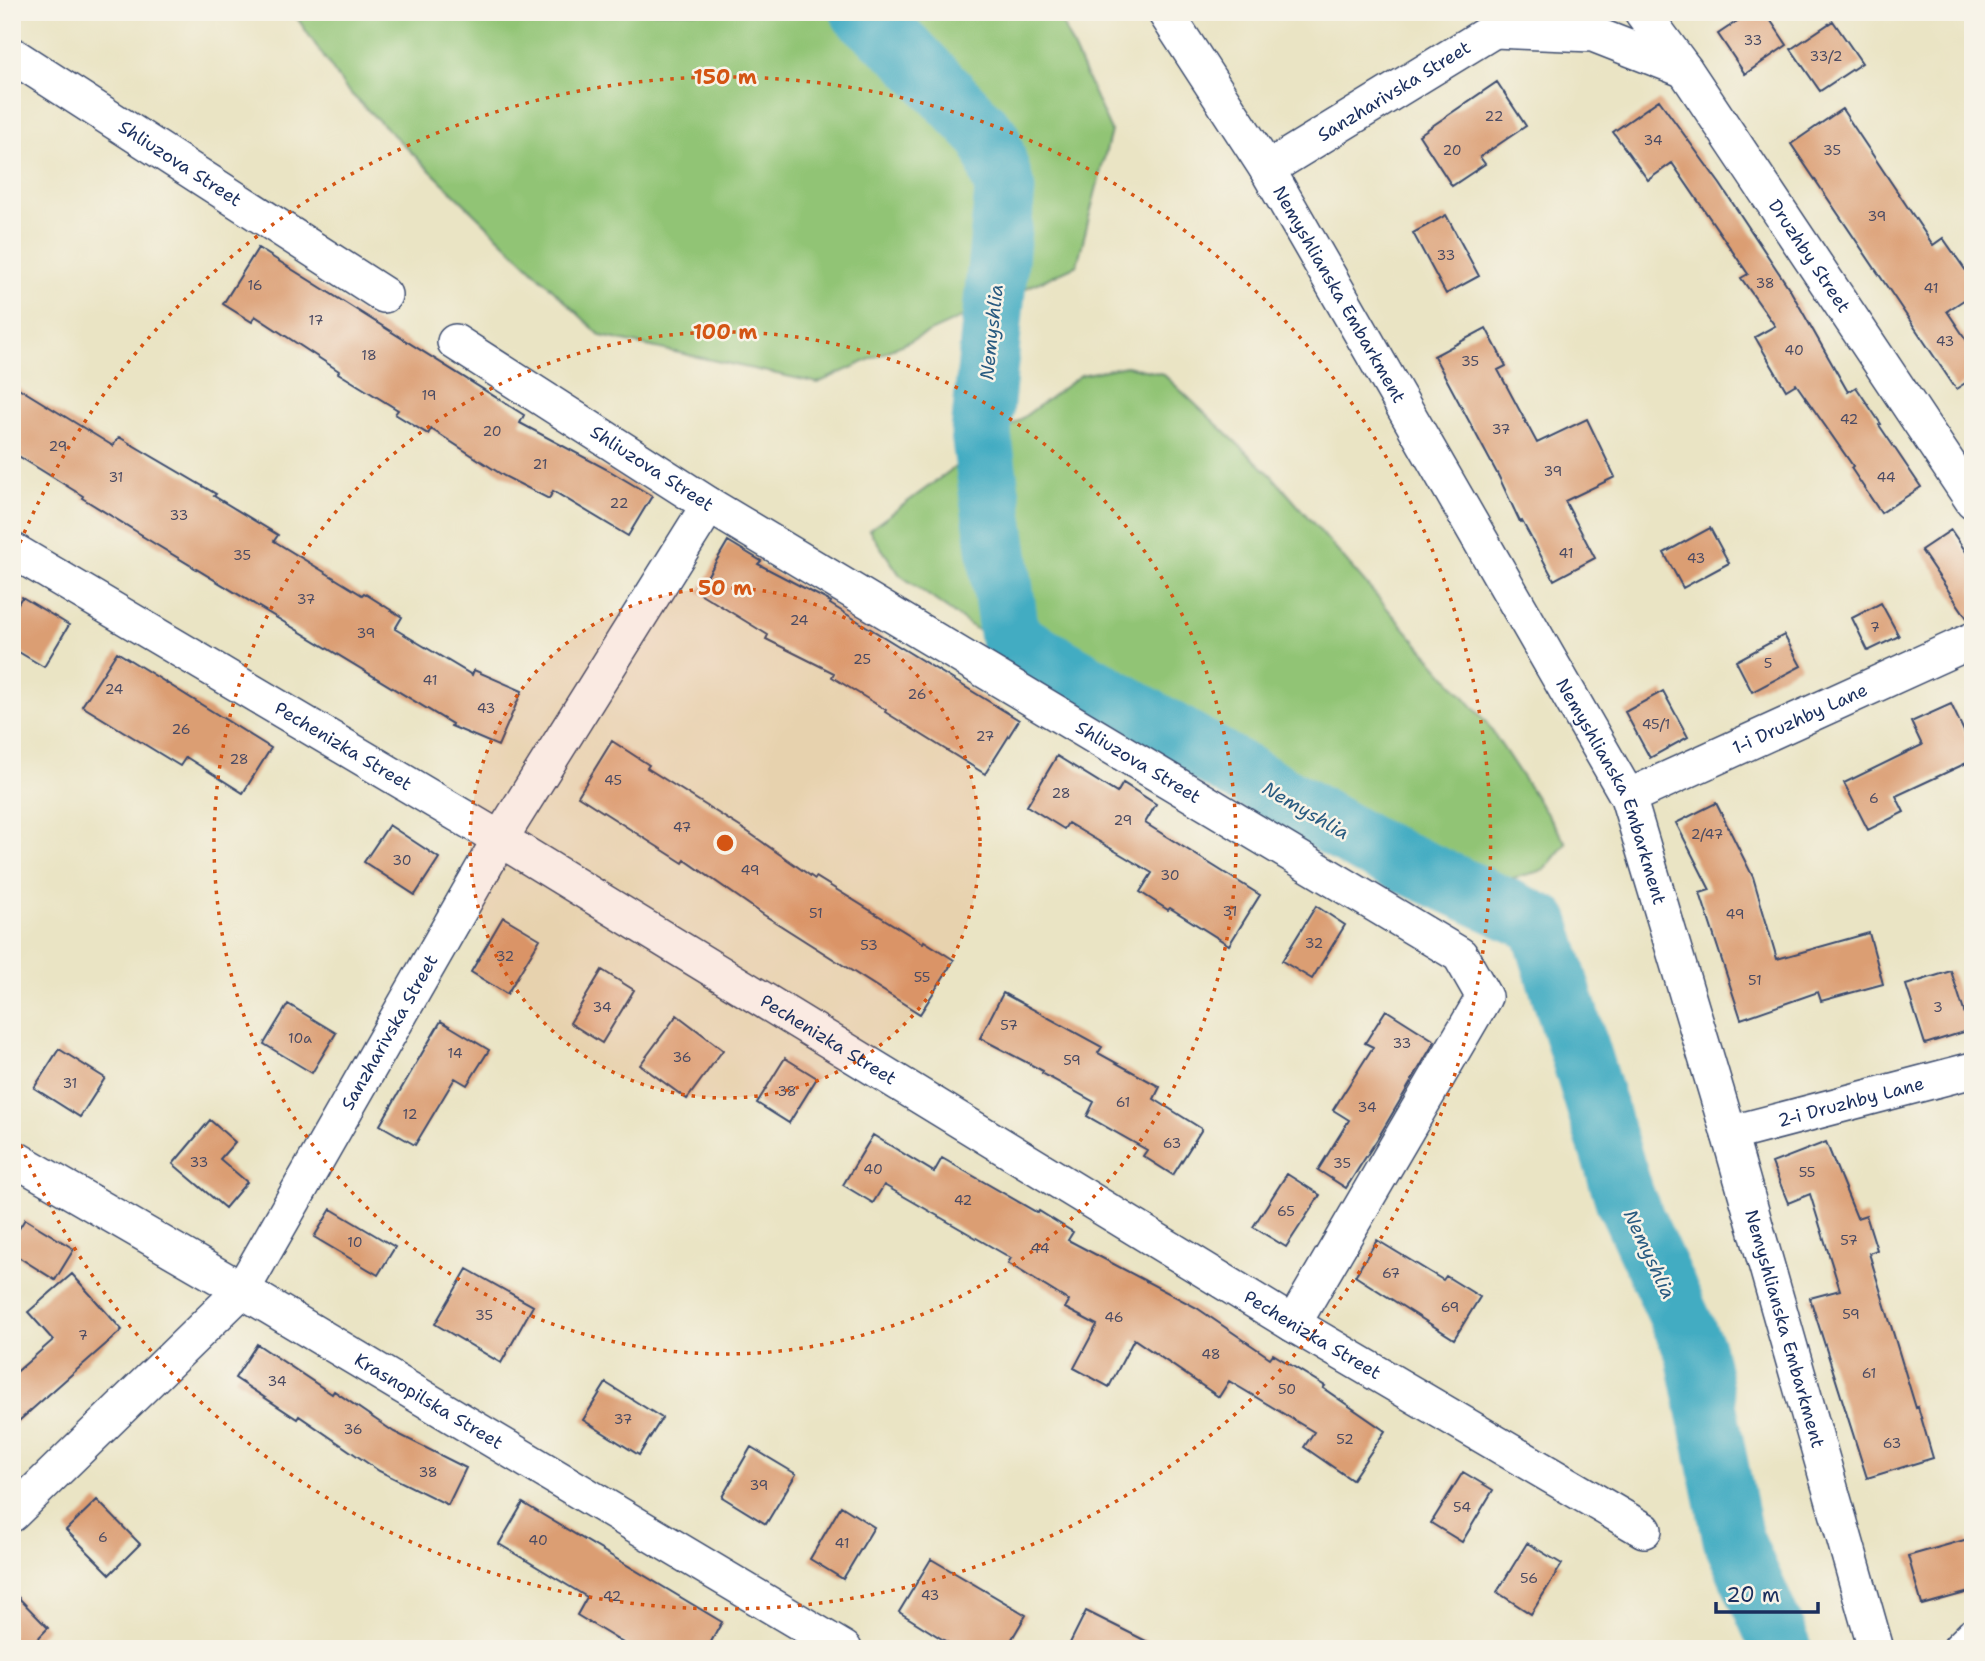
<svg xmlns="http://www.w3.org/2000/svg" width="1985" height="1661" viewBox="0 0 1985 1661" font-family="'Shantell Sans',sans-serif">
<rect width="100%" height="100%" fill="#f7f3e8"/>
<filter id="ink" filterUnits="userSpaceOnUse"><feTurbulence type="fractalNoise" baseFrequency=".0143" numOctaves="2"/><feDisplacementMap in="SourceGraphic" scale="14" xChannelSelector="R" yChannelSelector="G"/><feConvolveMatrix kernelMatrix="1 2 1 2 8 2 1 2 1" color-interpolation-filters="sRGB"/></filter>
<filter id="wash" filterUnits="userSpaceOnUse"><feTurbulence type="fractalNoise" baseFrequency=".00686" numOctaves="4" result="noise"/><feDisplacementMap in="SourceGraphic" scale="28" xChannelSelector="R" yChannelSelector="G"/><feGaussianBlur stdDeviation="1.57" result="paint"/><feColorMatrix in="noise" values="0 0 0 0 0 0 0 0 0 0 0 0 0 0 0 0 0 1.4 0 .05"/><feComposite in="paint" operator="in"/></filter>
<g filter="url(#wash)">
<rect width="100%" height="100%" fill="#eae4c4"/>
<path fill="#91c475" stroke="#567a6a" stroke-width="2" d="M293,12H1057L1111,131L1077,265L818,383L601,336L346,89Z
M1126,366L1163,374L1273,477L1486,722L1566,843L1544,870L1433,899L1167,750L984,635L900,575L869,530L1081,375Z"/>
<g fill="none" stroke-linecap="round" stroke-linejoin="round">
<path stroke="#43acc2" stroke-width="61" d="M861,12L908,53L990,139L1005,190L981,433L1010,639L1368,846L1540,924L1625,1199L1695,1351L1733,1539L1782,1649"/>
</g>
<g id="blocks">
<path fill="#db9e73" d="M1751,12H1765L1787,45L1745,74L1718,34Z
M1833,21L1862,63L1820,91L1791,49Z
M1497,82L1526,126L1480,157L1485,164L1452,186L1419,135Z
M1659,100L1720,184L1789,288L1848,392L1856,387L1881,424L1879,425L1921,487L1881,513L1851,468L1853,466L1796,384L1786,390L1755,337L1775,326L1741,278L1748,274L1672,163L1648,180L1613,132Z
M1842,109L1933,245L1943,238L1973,281V294L1947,311L1973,350V378L1956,389L1791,144Z
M1446,215L1479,276L1446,294L1413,233Z
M258,248L524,415L520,423L610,471L652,496L628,536L553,491L549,499L504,476L431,429L428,434L395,414L398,410L338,373L339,371L255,316L252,322L223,304Z
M1486,328L1506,366L1498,370L1537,443L1587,419L1615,477L1565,501L1595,558L1554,580L1522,521L1520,522L1499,477L1434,356Z
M12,384L113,446L119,437L216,494L214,496L278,535L274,541L362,595L364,593L402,617L395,629L472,675L474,670L522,691L498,746L451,726L452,724L142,536V535L82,498L83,496L12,452Z
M1710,528L1729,563L1683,588L1664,553Z
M1951,530L1973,562V620L1969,621L1921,550Z
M728,541L761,561L758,564L831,602L830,604L1019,720L985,774L885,712L886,710L832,677L834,673L766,639L768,635L698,592Z
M22,597L69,625L44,667L12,648V613Z
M1881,603L1899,636L1868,651L1852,618Z
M1784,635L1801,666L1752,692L1736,661Z
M117,652L271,748L243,793L186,757L180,766L82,706Z
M1663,691L1688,737L1650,758L1625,712Z
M1951,704L1973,750V760L1896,796L1904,812L1868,830L1844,783L1922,745L1911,722Z
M612,741L649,765L647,768L748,832L815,879L816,877L923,943L924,941L954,960L920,1014L764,915L685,860L683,863L578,796Z
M1057,756L1117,793L1123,783L1156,804L1145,823L1260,895L1229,945L1170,908L1168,910L1140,892L1152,873L1068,823L1064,829L1027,806Z
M1716,803L1753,877L1777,959L1869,933L1883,984L1821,1001L1818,992L1741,1019L1700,893L1710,890L1676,823Z
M389,825L439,858L415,895L364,862Z
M1316,906L1345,925L1312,979L1282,961Z
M503,917L540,939L507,994L471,972Z
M602,970L634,990L602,1043L570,1023Z
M1951,971L1970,1030L1925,1044L1906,985Z
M1003,993L1102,1047L1098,1053L1160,1087L1154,1099L1202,1129L1173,1175L1143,1156L1147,1150L1087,1116L1094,1102L1042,1073L1043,1071L980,1038Z
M288,1004L336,1033L312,1073L264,1044Z
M1386,1010L1435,1041L1378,1138L1346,1188L1318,1170L1349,1120L1333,1110L1373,1047L1365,1043Z
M677,1015L723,1050L687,1099L640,1065Z
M441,1021L489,1050L467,1085L455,1078L415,1145L380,1125Z
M59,1049L105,1078L80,1117L34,1088Z
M785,1058L817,1078L789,1123L757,1103Z
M210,1120L235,1142L220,1159L247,1182L225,1208L173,1164Z
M873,1135L934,1172L942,1158L1038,1213L1039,1211L1073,1232L1068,1240L1197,1308L1270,1358L1273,1354L1325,1386L1323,1388L1385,1431L1352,1480L1304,1447L1314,1432L1229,1381L1219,1397L1134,1339L1109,1387L1074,1368L1097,1325L1065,1308L1069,1301L1008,1263L1011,1258L884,1185L873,1203L843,1185Z
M1826,1142L1857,1218L1866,1215L1877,1250L1869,1253L1916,1408L1918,1407L1933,1458L1867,1478L1810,1298L1840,1290L1810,1194L1788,1203L1772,1163Z
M1287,1174L1320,1195L1286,1247L1253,1227Z
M331,1209L395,1247L378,1275L314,1237Z
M25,1219L74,1249L55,1280L12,1253V1240Z
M1377,1240L1443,1280L1446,1276L1480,1297L1454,1339L1355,1276Z
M467,1269L533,1306L501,1363L435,1324Z
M72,1274L122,1330L12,1427V1376L53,1340L28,1312Z
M257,1344L332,1394L334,1391L394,1432L466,1468L448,1505L379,1471L299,1416L297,1419L235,1378Z
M606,1383L662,1418L639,1455L583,1420Z
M751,1447L796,1474L766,1524L722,1497Z
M1463,1472L1493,1490L1462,1542L1431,1523Z
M97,1500L140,1544L110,1574L66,1530Z
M523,1503L722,1622L707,1649H633L577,1615L587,1597L499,1544Z
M841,1506L874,1527L843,1579L810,1559Z
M1968,1539L1973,1557V1591L1922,1605L1908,1556Z
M1527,1543L1562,1564L1531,1614L1497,1592Z
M931,1559L1026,1615L1006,1649H958L899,1612Z
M12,1591L48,1628L28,1649H12Z
M1086,1611L1162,1649H1067Z"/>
</g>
</g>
<g filter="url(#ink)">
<use href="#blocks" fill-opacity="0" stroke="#3a4a6d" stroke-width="2"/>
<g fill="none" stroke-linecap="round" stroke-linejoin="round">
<defs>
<g id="minor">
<path id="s1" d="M1165,12L1267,169L1628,797L1729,1134L1876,1649"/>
<path id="s2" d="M1642,12L1685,70L1973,501"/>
<path d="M1494,30L1593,34L1685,70"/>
<path id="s3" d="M12,55L384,295"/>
<path id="s4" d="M1267,169L1494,30L1521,12"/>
<path id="s5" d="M455,342L709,505L1460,955L1484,997L1293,1324"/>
<path id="s6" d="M12,550L500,839L1293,1324L1644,1530"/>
<path id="s7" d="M1628,797L1973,640"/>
<path id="s8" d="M1729,1134L1973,1070"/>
<path id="s9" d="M12,1157L242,1290L844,1649"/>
<path id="s10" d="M12,1514L242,1290L500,839L709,505"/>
<path d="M1960,1649L1973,1636"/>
</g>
</defs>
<use href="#minor" stroke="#3a4a6d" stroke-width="38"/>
<use href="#minor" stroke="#fff" stroke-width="35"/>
</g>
</g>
<circle cx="725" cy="843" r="255" fill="#d45514" fill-opacity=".12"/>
<g fill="none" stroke="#d45514" stroke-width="3.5" stroke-dasharray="3.5 7">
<circle cx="725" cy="843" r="255"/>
<circle cx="725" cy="843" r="511"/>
<path d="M12 562A766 766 0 1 1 12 1124"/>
</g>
<g text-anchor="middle" stroke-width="5" stroke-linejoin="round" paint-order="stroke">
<g font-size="14" fill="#4b4b63">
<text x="1753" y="45">33</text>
<text x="1826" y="61">33/2</text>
<text x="1494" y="121">22</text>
<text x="1653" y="145">34</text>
<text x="1452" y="155">20</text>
<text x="1832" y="155">35</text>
<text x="1877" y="221">39</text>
<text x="1446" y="260">33</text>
<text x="1765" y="288">38</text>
<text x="255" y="290">16</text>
<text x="1931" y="293">41</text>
<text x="316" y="325">17</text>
<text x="1945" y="346">43</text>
<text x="1794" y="355">40</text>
<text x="369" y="360">18</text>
<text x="1470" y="366">35</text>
<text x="429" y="400">19</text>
<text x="1849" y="424">42</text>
<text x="1501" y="434">37</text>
<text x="492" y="436">20</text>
<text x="58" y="451">29</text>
<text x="540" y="469">21</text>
<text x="1553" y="476">39</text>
<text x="116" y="482">31</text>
<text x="1886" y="482">44</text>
<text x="619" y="508">22</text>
<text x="179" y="520">33</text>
<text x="1566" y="558">41</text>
<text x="242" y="560">35</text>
<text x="1696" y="563">43</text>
<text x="306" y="604">37</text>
<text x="799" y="625">24</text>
<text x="1875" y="632">7</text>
<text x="366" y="638">39</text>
<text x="862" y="664">25</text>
<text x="1768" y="668">5</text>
<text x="430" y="685">41</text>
<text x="114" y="694">24</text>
<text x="917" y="699">26</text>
<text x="486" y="713">43</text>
<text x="1656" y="729">45/1</text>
<text x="181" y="734">26</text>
<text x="985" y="741">27</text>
<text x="239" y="764">28</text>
<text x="613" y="785">45</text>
<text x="1061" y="798">28</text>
<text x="1874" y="803">6</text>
<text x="1123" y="825">29</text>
<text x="682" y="832">47</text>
<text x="1707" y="839">2/47</text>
<text x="402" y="865">30</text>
<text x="750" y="875">49</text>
<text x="1170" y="880">30</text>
<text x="1230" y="916">31</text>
<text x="816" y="918">51</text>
<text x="1735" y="919">49</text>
<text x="1314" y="948">32</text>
<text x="869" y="950">53</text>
<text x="505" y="961">32</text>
<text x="922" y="982">55</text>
<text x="1755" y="985">51</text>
<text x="602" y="1012">34</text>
<text x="1938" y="1012">3</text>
<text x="1009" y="1030">57</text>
<text x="300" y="1043">10а</text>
<text x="1402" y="1048">33</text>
<text x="455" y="1058">14</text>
<text x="682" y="1062">36</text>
<text x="1072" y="1065">59</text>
<text x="70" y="1088">31</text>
<text x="787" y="1096">38</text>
<text x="1123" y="1107">61</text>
<text x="1367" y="1112">34</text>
<text x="410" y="1119">12</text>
<text x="1172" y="1148">63</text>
<text x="199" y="1167">33</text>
<text x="1342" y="1168">35</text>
<text x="873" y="1174">40</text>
<text x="1807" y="1177">55</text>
<text x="963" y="1205">42</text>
<text x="1286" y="1216">65</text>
<text x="1849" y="1245">57</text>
<text x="355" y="1247">10</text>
<text x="1040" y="1253">44</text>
<text x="1391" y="1278">67</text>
<text x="1450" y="1312">69</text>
<text x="1851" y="1319">59</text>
<text x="484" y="1320">35</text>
<text x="1114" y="1322">46</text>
<text x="83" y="1340">7</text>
<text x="1211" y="1359">48</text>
<text x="1869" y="1378">61</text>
<text x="277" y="1386">34</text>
<text x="1287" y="1394">50</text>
<text x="623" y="1424">37</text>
<text x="353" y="1434">36</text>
<text x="1345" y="1444">52</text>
<text x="1892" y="1448">63</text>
<text x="428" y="1477">38</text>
<text x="759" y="1490">39</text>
<text x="1462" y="1512">54</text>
<text x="103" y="1542">6</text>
<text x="538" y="1545">40</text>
<text x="842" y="1548">41</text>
<text x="1529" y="1583">56</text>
<text x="930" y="1600">43</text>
<text x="612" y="1601">42</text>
</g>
<g font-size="18" fill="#1b2f5e" stroke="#f7f3e8">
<text dy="6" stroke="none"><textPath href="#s4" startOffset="149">Sanzharivska Street</textPath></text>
<text dy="6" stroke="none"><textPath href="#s3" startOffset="200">Shliuzova Street</textPath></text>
<text dy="6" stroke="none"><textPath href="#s2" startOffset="296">Druzhby Street</textPath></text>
<text dy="6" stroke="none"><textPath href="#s1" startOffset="332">Nemyshlianska Embarkment</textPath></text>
<text dy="6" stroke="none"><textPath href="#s5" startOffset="234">Shliuzova Street</textPath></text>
<text dy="6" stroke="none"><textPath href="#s7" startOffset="189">1-i Druzhby Lane</textPath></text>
<text dy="6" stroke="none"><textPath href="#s6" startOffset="385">Pechenizka Street</textPath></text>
<text dy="6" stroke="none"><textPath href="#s5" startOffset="802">Shliuzova Street</textPath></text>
<text dy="6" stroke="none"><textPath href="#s1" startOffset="900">Nemyshlianska Embarkment</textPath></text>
<text dy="6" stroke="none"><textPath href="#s10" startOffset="618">Sanzharivska Street</textPath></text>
<text dy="6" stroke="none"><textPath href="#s6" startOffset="952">Pechenizka Street</textPath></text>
<text dy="6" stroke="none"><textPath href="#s8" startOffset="126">2-i Druzhby Lane</textPath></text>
<text dy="6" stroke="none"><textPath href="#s1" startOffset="1466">Nemyshlianska Embarkment</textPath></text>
<text dy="6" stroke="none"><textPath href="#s6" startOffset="1519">Pechenizka Street</textPath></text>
<text dy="6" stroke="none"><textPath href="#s9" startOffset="483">Krasnopilska Street</textPath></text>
</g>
<g font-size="19" font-style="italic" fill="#295b81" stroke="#f7f3e8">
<text transform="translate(991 332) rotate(-84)" y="7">Nemyshlia</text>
<text transform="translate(1306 810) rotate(30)" y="7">Nemyshlia</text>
<text transform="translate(1650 1254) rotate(65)" y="7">Nemyshlia</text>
</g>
</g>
<circle cx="725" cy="843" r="10" fill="#d45514" stroke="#f7f3e8" stroke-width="3.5"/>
<g font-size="21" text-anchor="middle" font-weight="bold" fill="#d45514" stroke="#f7f3e8" stroke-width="5" stroke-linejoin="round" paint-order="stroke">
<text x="725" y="84">150 m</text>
<text x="725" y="339">100 m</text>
<text x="725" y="595">50 m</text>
</g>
<rect width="1985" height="1661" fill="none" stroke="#f7f3e8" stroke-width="42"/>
<path d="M1716 1602v10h102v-10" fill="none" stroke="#1b2f5e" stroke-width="3.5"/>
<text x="1726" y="1602" font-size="21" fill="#1b2f5e" stroke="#f7f3e8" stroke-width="5" paint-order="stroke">20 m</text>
</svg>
